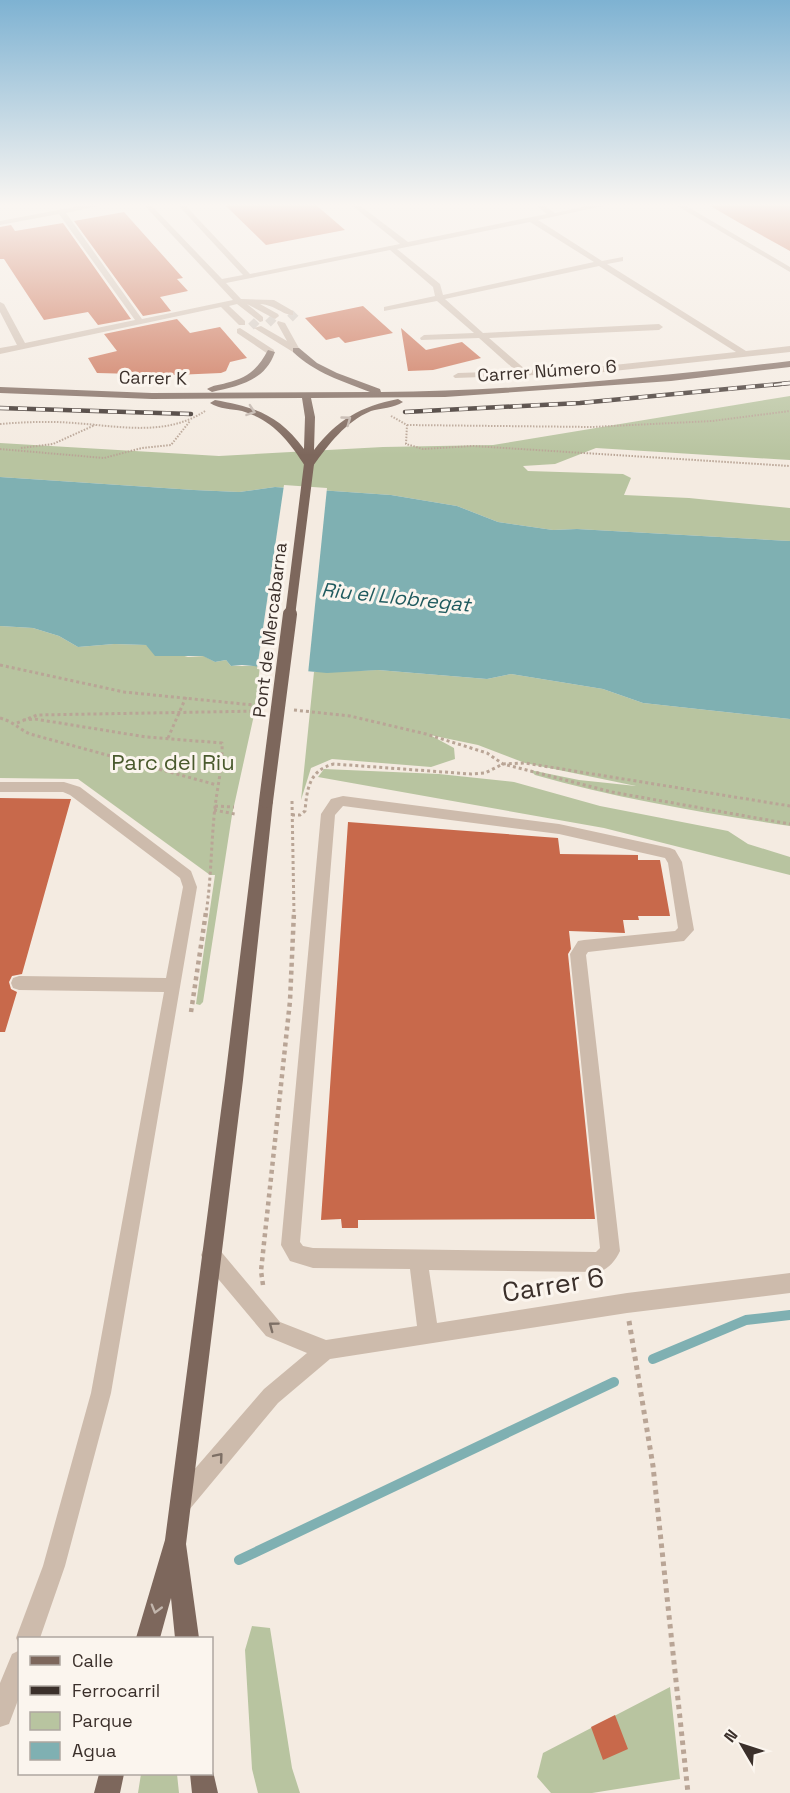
<svg xmlns="http://www.w3.org/2000/svg" width="790" height="1793" viewBox="0 0 790 1793" font-family="'Space Grotesk',sans-serif">
<rect width="100%" height="100%" fill="#f4ebe1"/>
<path fill="#b8c4a0" d="M790,396V460L596,448L555,464L523,466L528,471L623,474L631,478L624,495L689,498L790,508V541L577,529L553,530L498,522L457,506L391,495L275,487L239,492L194,490L0,477V443L219,456L383,447L493,445Z
M0,626L33,628L59,636L78,647L114,644L146,645L188,657L204,656L215,662L226,660L231,666H260L254,715L232,815L203,1002L200,1005L196,1004L215,875H210L78,779L0,778Z
M378,670L487,679L511,674L603,689L643,703L790,719V826C704,813 619,799 535,775L530,770L579,780L636,786L525,763L478,745L430,735L454,748L455,759L431,767L332,759L311,768L301,800L314,672Z
M324,769L439,774L514,782L600,806L728,831L748,844L790,857V875L604,828L318,777Z
M252,1626L270,1628L292,1768L300,1793H258L252,1769L245,1650Z
M670,1687L680,1779L592,1793H551L537,1777L543,1753Z
M141,1774H177L179,1793H138Z"/>
<path fill="#7fb0b2" d="M0,477L194,490L239,492L275,487L391,495L457,506L498,522L553,530L577,529L790,541V719L643,703L603,689L511,674L487,679L378,670L327,673L242,665L231,666L226,660L215,662L203,656H155L146,645L114,644L78,647L59,636L33,628L0,626Z"/>
<path fill="#f4ebe1" d="M284,485L327,488L308,674L257,669Z"/>
<g fill="none" stroke-linecap="round" stroke-linejoin="round">
<path stroke="#7fb0b2" stroke-width="10" d="M653,1359L746,1320L790,1315
M239,1560L614,1382"/>
</g>
<path fill="#c8694b" d="M224,204H315L345,230L266,245Z
M707,204H790V251L738,222Z
M124,212L183,278L177,279L188,291L160,297L171,311L143,316L74,221Z
M63,223L131,319L98,325L88,312L44,320L4,259H0V227L11,225L15,231Z
M363,306L393,333L345,343L339,337L326,340L305,318Z
M177,319L190,333L220,327L247,358L230,362L226,371L221,373L175,375L97,373L88,358L117,351L104,334Z
M401,328L426,350L462,342L481,358L433,370L408,371Z
M0,798L71,799L22,974L12,976L9,982L11,989L17,992L5,1032H0Z
M348,822L558,838L560,854L638,855V860H660L670,916H638L639,920H623L625,933L569,931L571,949L568,954L595,1219L358,1220V1228H342L341,1219L321,1220Z
M615,1715L628,1749L603,1760L591,1727Z"/>
<g fill="none" stroke-linecap="round" stroke-linejoin="round">
<path stroke="#cfc6bd" stroke-width="8" stroke-dasharray="8 4" stroke-linecap="butt" d="M290,313L297,320
M268,318L274,324
M251,321L258,328"/>
<path stroke="#b9a596" stroke-width="2" stroke-dasharray="1.5 1.5" stroke-linecap="butt" d="M391,416L407,425L406,444L423,449L473,446L790,466
M0,424C25,422 49,421 74,423C118,426 166,437 205,411
M407,425L592,427L712,421L790,411
M21,448L53,444L95,425
M0,449L104,458L142,448L171,445L190,421"/>
<path stroke="#b9a596" stroke-width="3" stroke-dasharray="3 3" stroke-linecap="butt" d="M0,665L124,692L263,706
M294,710L350,716L426,734L487,753L503,764L612,792L790,824
M0,718C16,723 17,728 30,734L217,785
M23,720L35,719L146,737L222,743C223,768 216,791 214,817C211,849 211,881 206,914
M17,723L37,715L261,711
M168,738L186,697
M292,801L294,914
M215,806L234,807
M214,810L235,814
M292,815H300L305,811C307,789 309,770 334,764L471,774L485,773L503,764L525,763L790,806"/>
<path stroke="#b9a596" stroke-width="4.5" stroke-dasharray="4 4" stroke-linecap="butt" d="M191,1012L206,912
M263,1285L261,1271L290,1001L294,912"/>
<path stroke="#b9a596" stroke-width="5" stroke-dasharray="4.5 4.5" stroke-linecap="butt" d="M629,1321L653,1466L688,1793"/>
<path fill="#cdbbac" fill-rule="evenodd" d="M90,204H107L66,213L142,319L233,300L143,204H150L222,279L243,275L177,204H184L250,274L400,244L350,204H358L408,242L547,214L534,204H542L555,213L596,204H612L538,220L602,261L623,257V261L607,264L746,351L790,346V352L595,373L455,378L453,376L458,373L516,371L479,338L421,340L420,338L424,335L474,333L437,301L384,311V307L435,296L433,287L390,250L226,283L241,299L274,300L293,311V315C282,315 276,305 260,304L278,314L279,316L275,319L247,304L263,317V321L260,322L237,304L229,306L245,321V325H239L221,307L0,354V348L17,345L0,312V302L4,304L25,343L135,320L59,214L0,225V221ZM530,222L594,262L443,295L440,284L397,249ZM599,266L736,352L595,367L526,370L489,338L659,330L663,327L659,324L483,333L445,299Z
M674,204H683L790,267V272Z
M278,321L285,323L300,350L299,352H293L254,328L261,326L287,341L277,323Z
M240,328L274,350V354H268L237,333V329Z
M0,782H64L80,787L191,871L197,887L111,1393L65,1566L40,1638H20V1646L16,1638L43,1566L91,1393L164,992L19,990L13,988L11,983L13,978L19,976L166,978L183,887L180,878L70,795L63,792H0Z
M343,796L559,824L670,848L675,850L682,862L694,930L684,941L588,952L586,955L620,1251C616,1260 609,1268 600,1272L429,1270L437,1323L627,1293L790,1273V1293L627,1313L330,1359L278,1403L189,1510L181,1513L173,1510L170,1502L173,1494L264,1389L307,1353L266,1336L204,1262L201,1255L204,1248L211,1245L218,1248L280,1322L326,1340L417,1326L410,1269L313,1268L290,1261L281,1245L321,814L331,799ZM343,806L559,834L665,858L668,863L678,928L675,931L584,940L578,941L570,954L600,1248L596,1252L313,1248L303,1246L300,1242L335,815Z
M20,1650V1695L9,1724L0,1727V1683L12,1654Z"/>
<path fill="#7d675c" fill-rule="evenodd" d="M293,348H299L317,363L337,373L380,389L381,392C518,391 654,377 790,361V367L671,381L445,397L311,398L315,417L314,450C337,420 361,406 398,399L403,402C394,408 381,408 371,411C345,422 329,444 313,466H305C289,441 273,420 242,411C232,409 219,409 210,403L215,400C255,407 279,415 304,449L305,417L302,398L152,399L0,393V387L152,393L370,392C342,381 315,373 293,352Z
M268,350L275,352C265,381 239,386 212,392L207,389C213,385 220,385 226,383C248,378 258,369 268,350Z
M266,796L273,801L243,1080L186,1544L199,1638H175L171,1598L160,1638H136L165,1540L225,1080L259,801Z
M212,1767L218,1793H192L190,1774H212Z
M99,1774H124L120,1793H94Z"/>
<defs>
<path id="rail-far1" d="M774,385L790,383"/>
<path id="rail" d="M0,408L191,414
M405,412L580,403L790,383"/>
</defs>
<use href="#rail-far1" stroke="#3b302b" stroke-width="4"/>
<use href="#rail" stroke="#3b302b" stroke-width="4.5"/>
<use href="#rail-far1" stroke="#fbf5ee" stroke-width="2" stroke-dasharray="8" stroke-linecap="butt"/>
<use href="#rail" stroke="#fbf5ee" stroke-width="3" stroke-dasharray="9" stroke-linecap="butt"/>
<path stroke="#7d675c" stroke-width="10" d="M290,616L309,464"/>
<path stroke="#7d675c" stroke-width="14" d="M266,801L290,614"/>
</g>
<defs><path id="oneway-chevron" d="M-2-3.5L2.5 0L-2 3.5" fill="none" stroke-width="1.6" stroke-linecap="round" stroke-linejoin="round" transform="scale(1.5)"/></defs>
<g stroke="#c2b5ac">
<use href="#oneway-chevron" transform="translate(251 411) rotate(19)"/>
<use href="#oneway-chevron" transform="translate(347 420) rotate(-36)"/>
<use href="#oneway-chevron" transform="translate(156 1609) rotate(106)"/>
</g>
<g stroke="#7d6f65">
<use href="#oneway-chevron" transform="translate(273 1326) rotate(-143)"/>
<use href="#oneway-chevron" transform="translate(219 1457) rotate(-50)"/>
</g>
<linearGradient id="sky" x2="0" y2="1"><stop stop-color="#7eb2d2"/><stop offset="0.45" stop-color="#faf6f2"/><stop offset="1" stop-color="#faf6f2" stop-opacity="0"/></linearGradient>
<rect width="790" height="455" fill="url(#sky)"/>
<g text-anchor="middle" stroke-width="6" stroke-linejoin="round" paint-order="stroke">
<g font-size="18" fill="#3b302b" stroke="#fbf5ee">
<text transform="translate(547 371) rotate(-4)" y="6">Carrer Número 6</text>
<text transform="translate(153 378) rotate(1)" y="6">Carrer K</text>
<text transform="translate(270 630) rotate(-83)" y="6">Pont de Mercabarna</text>
</g>
<g font-size="20" font-style="italic" fill="#1f5a5e" stroke="#fbf5ee">
<text transform="translate(396 597) rotate(6)" y="7">Riu el Llobregat</text>
</g>
<g font-size="22" fill="#4a5a2e" stroke="#fbf5ee">
<text x="173" y="770">Parc del Riu</text>
</g>
<g font-size="27" fill="#3b302b" stroke="#fbf5ee">
<text transform="translate(553 1285) rotate(-9)" y="9">Carrer 6</text>
</g>
</g>
<rect x="18" y="1637" width="195" height="138" fill="#fbf5ee" stroke="#aea6a0" stroke-width="1.5"/>
<rect x="30" y="1656" width="30" height="9" fill="#7d675c" stroke="#aea6a0" stroke-width="1.5"/>
<text x="72" y="1667" font-size="18" fill="#3b302b">Calle</text>
<rect x="30" y="1686" width="30" height="9" fill="#3b302b" stroke="#aea6a0" stroke-width="1.5"/>
<text x="72" y="1697" font-size="18" fill="#3b302b">Ferrocarril</text>
<rect x="30" y="1712" width="30" height="18" fill="#b8c4a0" stroke="#aea6a0" stroke-width="1.5"/>
<text x="72" y="1727" font-size="18" fill="#3b302b">Parque</text>
<rect x="30" y="1742" width="30" height="18" fill="#7fb0b2" stroke="#aea6a0" stroke-width="1.5"/>
<text x="72" y="1757" font-size="18" fill="#3b302b">Agua</text>
<g transform="translate(742 1745) rotate(309)" stroke="#fbf5ee" stroke-width="4.5" paint-order="stroke">
<path d="M0-4.5L10 22L0 15L-10 22Z" fill="#3b302b"/>
<text y="-9" font-size="16" font-weight="bold" text-anchor="middle" fill="#3b302b">N</text>
</g>
</svg>
